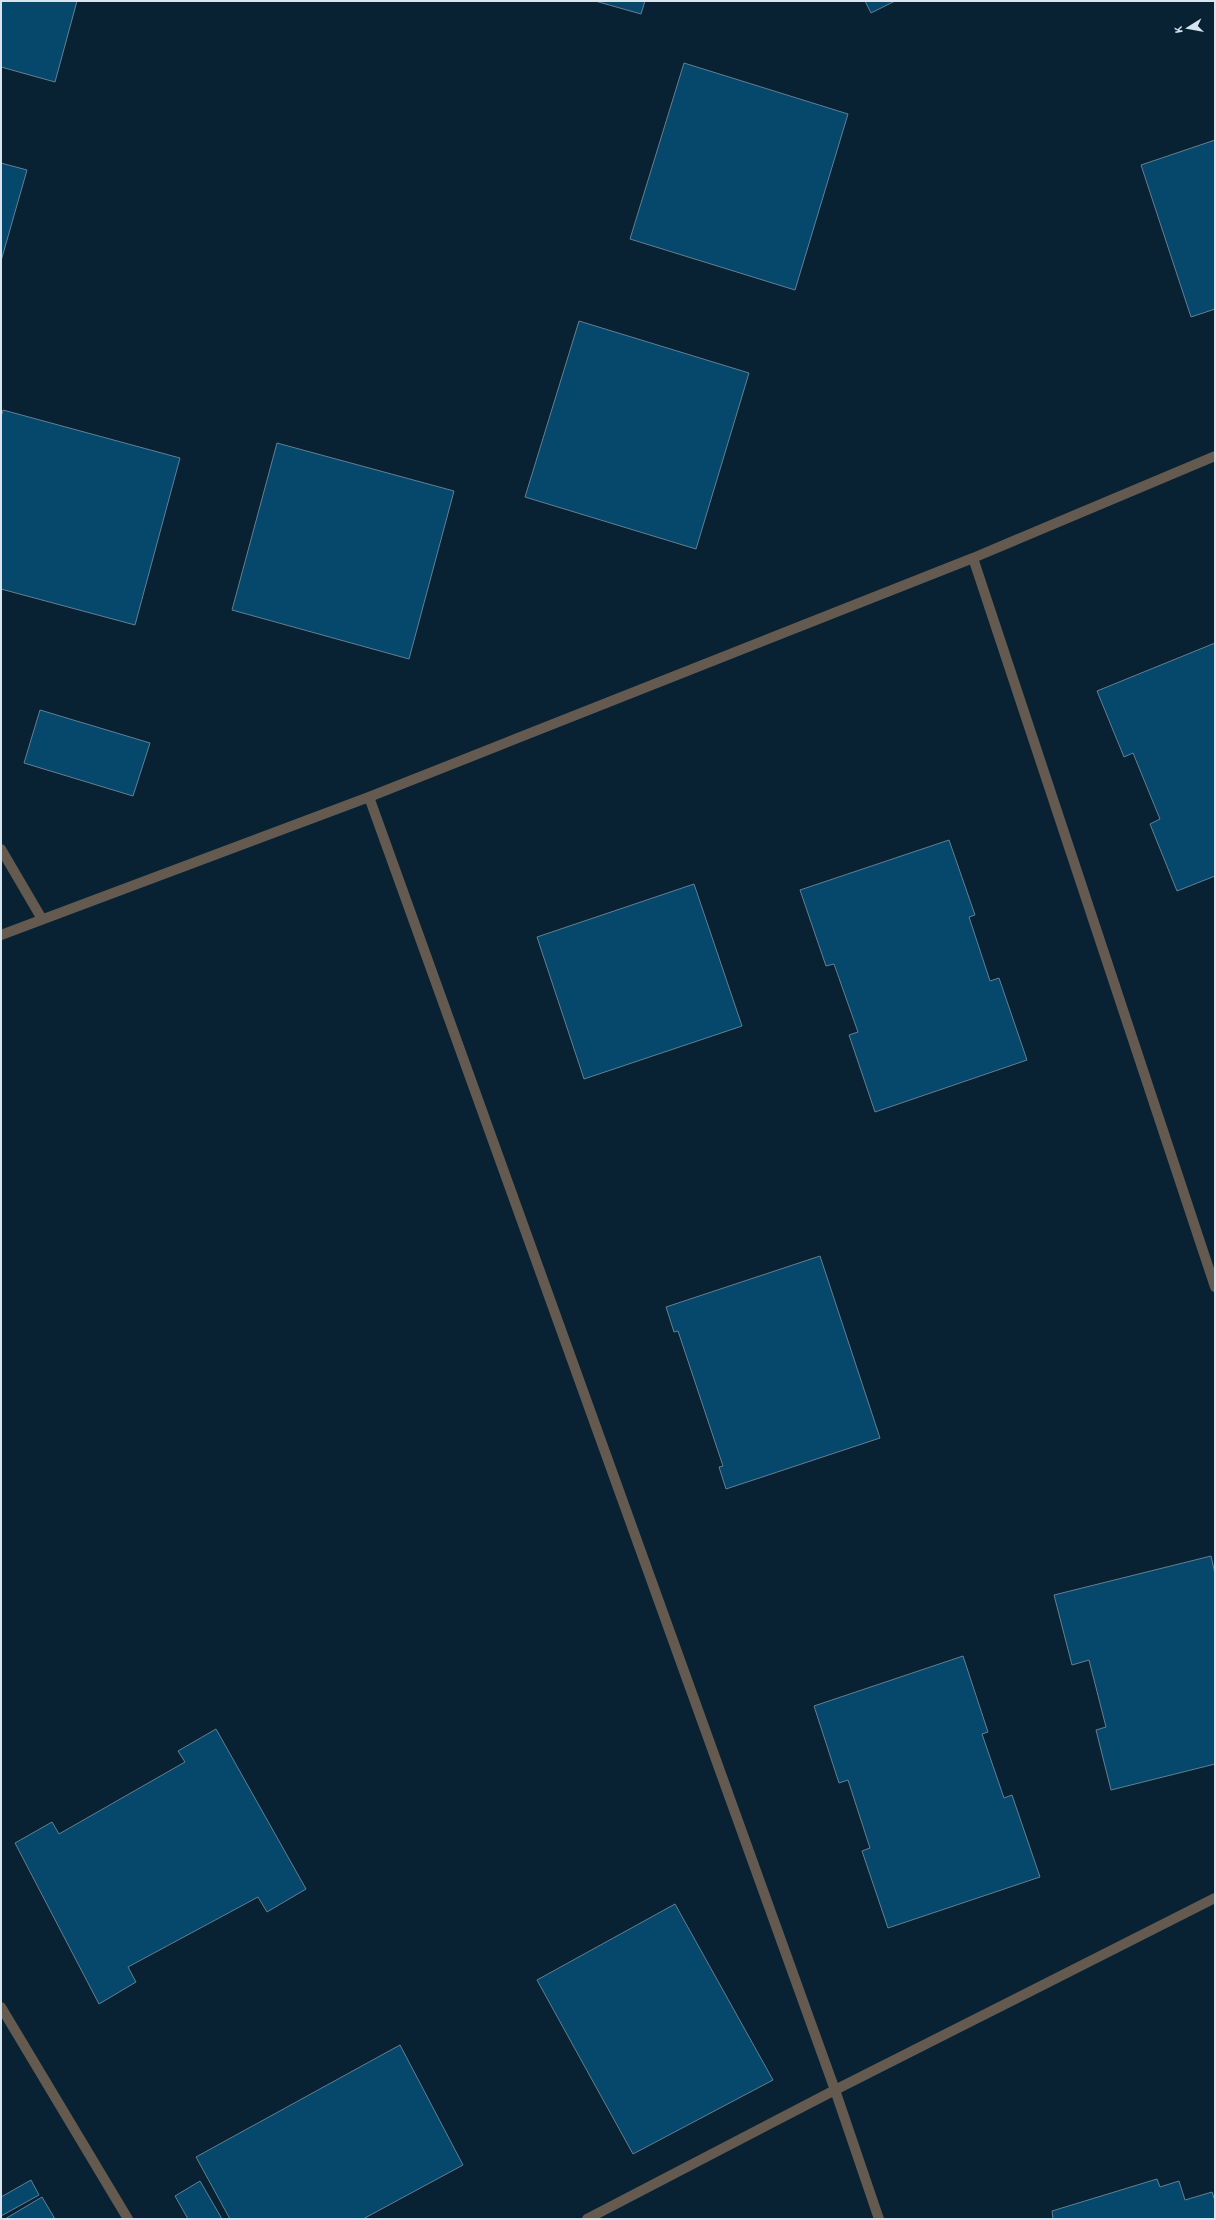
<svg xmlns="http://www.w3.org/2000/svg" width="1216" height="2220" viewBox="0 0 1216 2220" font-family="'Source Sans 3',sans-serif">
<rect width="100%" height="100%" fill="#092233"/>
<path fill="#05486c" stroke="#637f93" d="M1,1H77L55,82L1,67Z
M595,1H645L641,14Z
M865,1H895L871,13Z
M684,63L848,114L795,290L630,239Z
M1215,140V309L1191,317L1141,165Z
M1,163L27,170L1,261Z
M579,321L749,373L696,549L525,497Z
M3,410L180,458L135,625L1,589V417Z
M277,443L454,491L409,659L232,610Z
M1215,643V876L1177,891L1150,824L1160,819L1133,753L1124,757L1097,691Z
M40,710L150,743L133,796L24,763Z
M949,840L975,915L969,917L990,981L999,978L1027,1060L875,1112L849,1035L858,1032L834,964L826,966L800,890Z
M694,884L742,1026L584,1079L537,937Z
M820,1256L880,1438L726,1489L719,1467L723,1466L678,1331L674,1332L666,1307Z
M1211,1556L1215,1574V1764L1111,1790L1096,1730L1106,1727L1089,1660L1072,1665L1054,1595Z
M963,1656L988,1732L982,1734L1004,1798L1012,1795L1040,1877L888,1928L862,1851L870,1848L848,1780L839,1783L814,1706Z
M216,1729L306,1889L267,1912L258,1897L128,1967L136,1982L99,2004L15,1843L52,1822L59,1834L185,1762L178,1751Z
M675,1904L773,2080L633,2154L537,1980Z
M400,2045L463,2165L363,2219H230L196,2157Z
M1157,2179L1160,2187L1179,2181L1185,2200L1212,2192L1215,2201V2219H1053L1052,2211Z
M31,2180L39,2195L1,2216V2197Z
M200,2181L222,2219H188L175,2196Z
M42,2197L55,2219H5Z"/>
<g fill="none" stroke-linecap="round" stroke-linejoin="round">
<path stroke="#645a50" stroke-width="10" d="M973,558L1215,1287
M369,797L835,2090L879,2219
M1,849L42,919
M1,935L369,797L973,558L1215,456
M1,2007L128,2219
M587,2219L835,2090L1215,1898"/>
</g>
<rect width="1216" height="2220" fill="none" stroke="#d6e5f0" stroke-width="4"/>
<g transform="translate(1188 28) rotate(259)" stroke="#092233" stroke-width="3" paint-order="stroke">
<path d="M0-3L7 15L0 10L-7 15Z" fill="#d6e5f0"/>
<text y="-6" font-size="11" font-weight="bold" text-anchor="middle" fill="#d6e5f0">K</text>
</g>
</svg>
